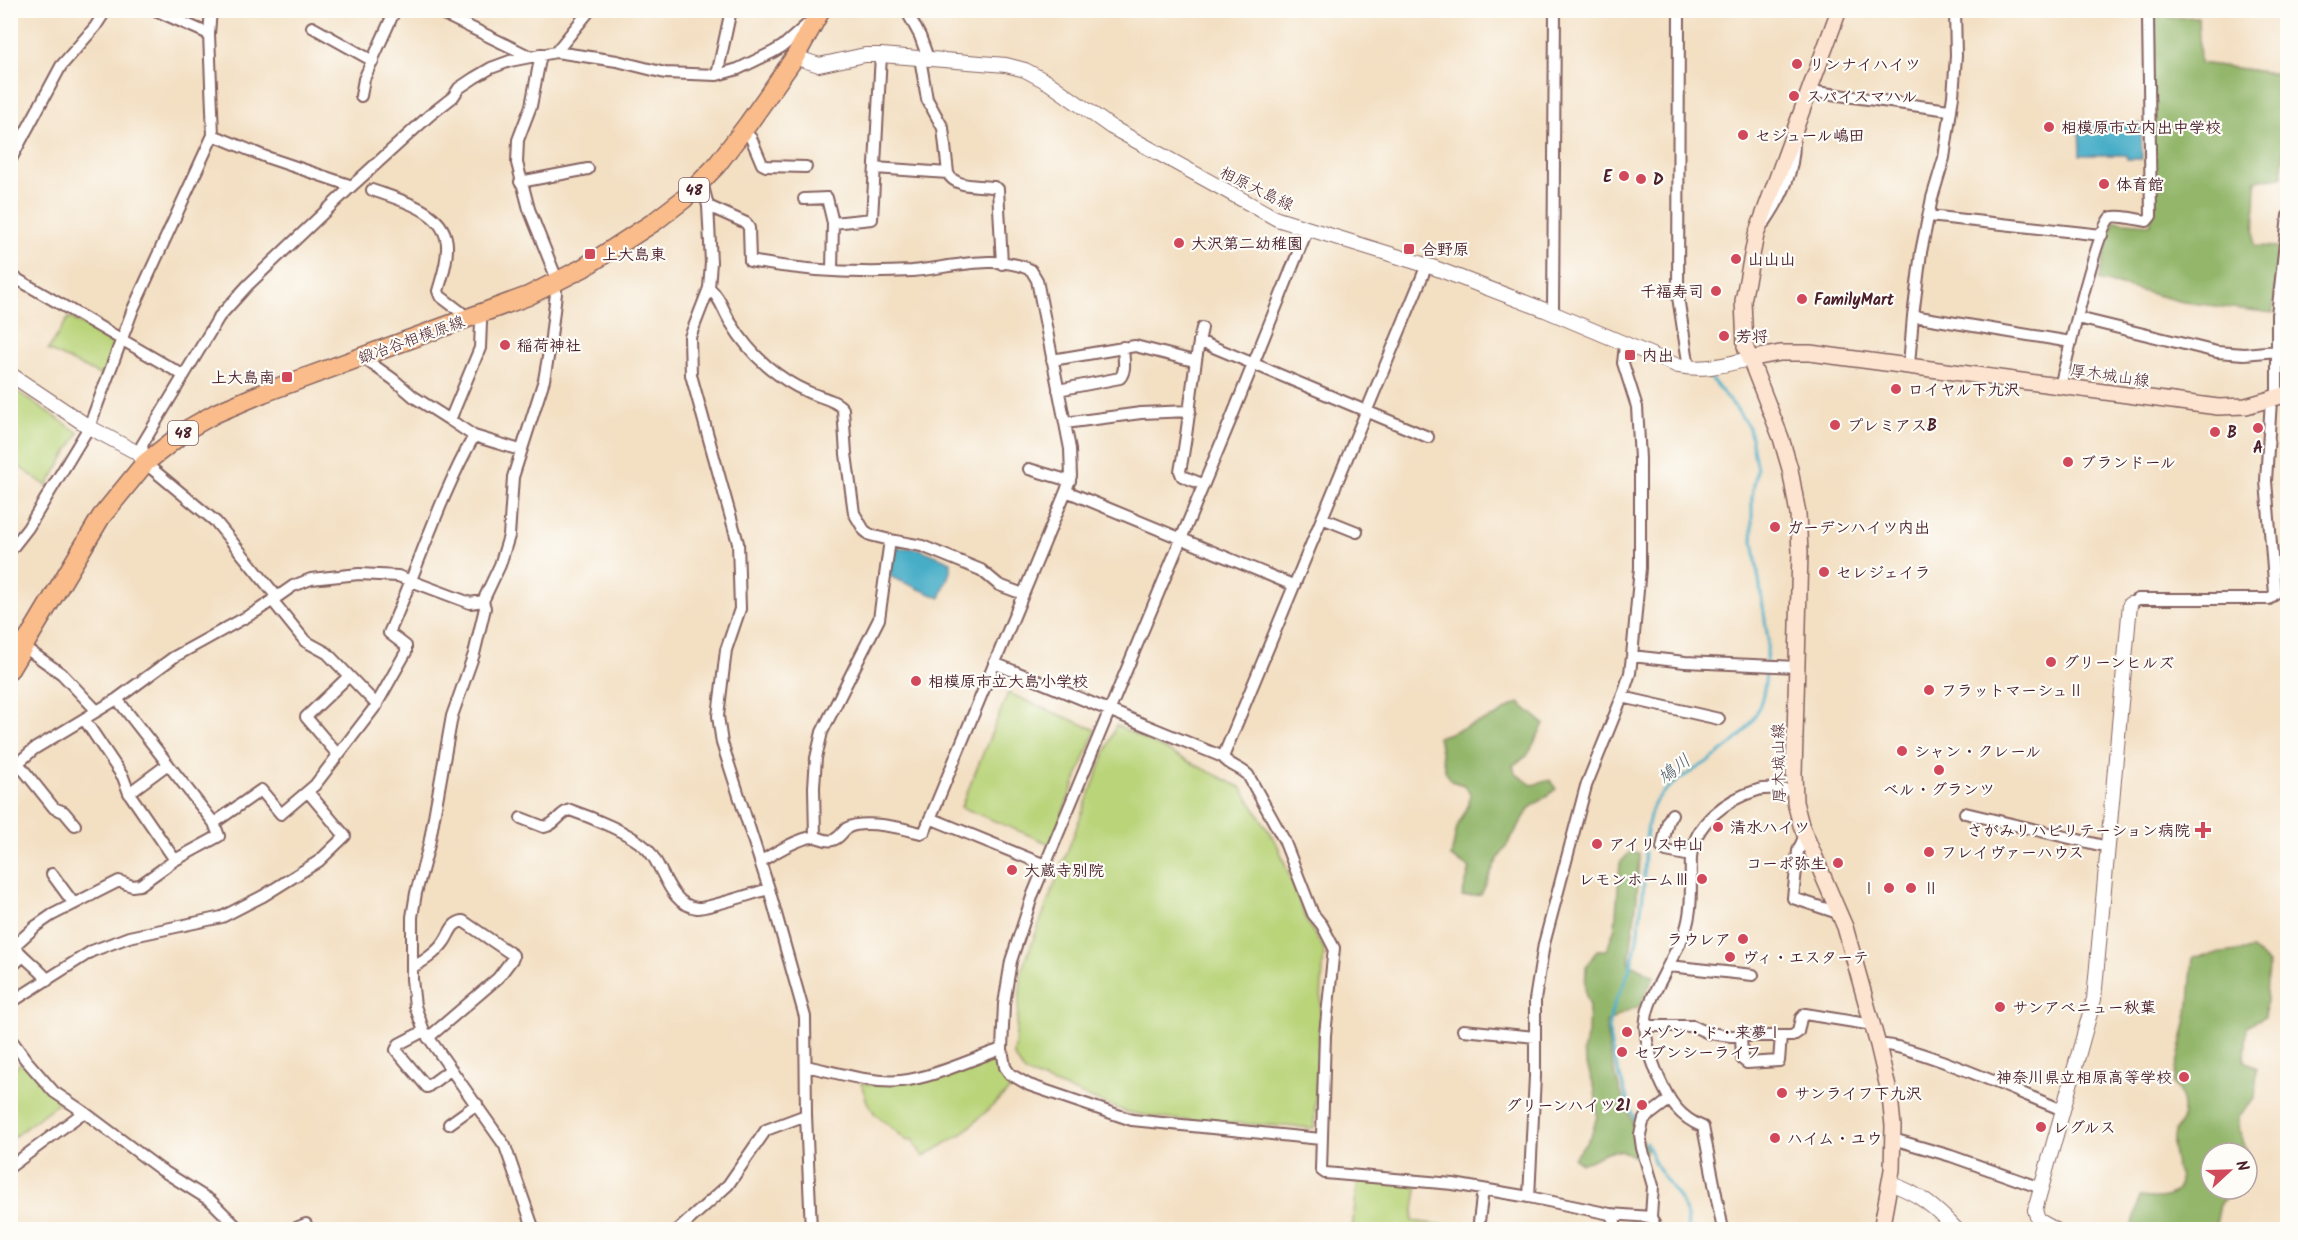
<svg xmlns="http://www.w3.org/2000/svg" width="2298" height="1240" viewBox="0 0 2298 1240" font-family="Kalam,'Klee One',sans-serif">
<rect width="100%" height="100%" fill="#fdfcf7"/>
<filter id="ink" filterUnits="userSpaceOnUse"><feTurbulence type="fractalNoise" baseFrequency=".0167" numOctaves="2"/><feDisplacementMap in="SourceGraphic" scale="12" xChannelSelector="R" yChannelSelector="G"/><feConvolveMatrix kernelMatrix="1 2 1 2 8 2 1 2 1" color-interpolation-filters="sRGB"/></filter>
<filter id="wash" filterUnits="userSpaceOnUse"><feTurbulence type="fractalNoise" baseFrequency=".008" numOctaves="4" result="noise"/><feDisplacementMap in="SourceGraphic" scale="24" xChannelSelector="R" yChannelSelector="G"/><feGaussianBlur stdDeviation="1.35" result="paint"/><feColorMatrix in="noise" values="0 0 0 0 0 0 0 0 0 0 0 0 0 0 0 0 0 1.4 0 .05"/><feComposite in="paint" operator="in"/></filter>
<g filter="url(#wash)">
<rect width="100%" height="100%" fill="#f3dfc2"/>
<path fill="#bad47a" stroke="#827a52" stroke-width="1.5" d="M69,317L115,344L104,377L48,350Z
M15,390L79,433L47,486L11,461V397Z
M1008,693L1096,730L1050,844L961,807Z
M1116,725L1242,788L1278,846L1308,924L1324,949L1314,1128L1167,1119L1127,1112L1025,1073L1014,1056L1022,969Z
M993,1056C1004,1063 1006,1076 1015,1085L962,1134L923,1157L912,1139L908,1141L875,1114L867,1102L861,1083L878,1085Z
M23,1061L62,1100L11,1139L12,1120L11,1117L13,1115L11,1111V1072Z
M1358,1178L1418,1183L1412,1221L1473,1229L1352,1230Z"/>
<path fill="#93b66a" stroke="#6e6a4a" stroke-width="1.5" d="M2198,17L2200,63L2287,75L2282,177L2256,180L2254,246L2278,247L2273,313L2183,302L2098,280L2114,221L2151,224V18Z
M1519,703L1544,724L1527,756L1513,765L1515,773L1532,785L1550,780L1556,789L1530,808L1495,864L1481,895L1462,897L1470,868L1451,857L1457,827L1468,806L1470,793L1464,785L1451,781L1445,770L1438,737L1497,716L1511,706Z
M1630,852L1639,853L1637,898L1629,963L1654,976L1640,1006L1624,1012L1606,1023C1609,1068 1625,1110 1646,1148L1642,1161C1630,1154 1618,1147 1604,1153C1595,1158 1591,1162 1581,1163L1574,1158L1592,1134L1597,1116L1595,1090L1583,1052L1588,1034L1589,1004L1585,993L1586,967L1597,950H1607L1615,927L1620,863Z
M2252,949L2268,963L2265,1016L2247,1026L2245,1061L2257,1068L2255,1099L2239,1116V1130L2250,1159L2247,1167V1153H2211V1189H2236L2220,1203L2215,1229H2132L2140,1197C2154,1199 2180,1201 2180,1179C2180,1175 2177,1170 2176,1166C2174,1157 2172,1147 2173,1138C2173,1130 2180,1126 2182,1118C2185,1106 2181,1092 2173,1083L2188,1014L2193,957Z"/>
<path fill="#47adc7" stroke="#486679" stroke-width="1.5" d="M2141,124L2142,159H2127L2126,155H2080L2079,125Z
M895,547L920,549L951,562V569L940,598L889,576L893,548Z"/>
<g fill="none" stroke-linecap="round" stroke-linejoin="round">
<path stroke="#47adc7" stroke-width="3" d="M1711,379L1736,408L1749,428L1757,469L1752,496V534L1768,640L1766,662
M1638,1125C1628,1108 1628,1100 1622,1083C1616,1064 1609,1047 1609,1026C1609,1013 1617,999 1622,988C1629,972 1634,957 1637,940C1639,925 1641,910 1643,895C1645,872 1643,820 1656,801C1665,788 1681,778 1694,770C1738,744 1765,722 1766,669
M1646,1142C1650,1152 1654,1163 1660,1172C1674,1193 1688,1202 1688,1230"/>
</g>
</g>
<g filter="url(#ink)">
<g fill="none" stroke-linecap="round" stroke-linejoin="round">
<defs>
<path id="minor" d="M155,10L209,34
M435,10L529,56
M906,10L920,36L928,58
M1679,10L1678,297L1689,368
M312,27L373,61
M556,52L590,10
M541,54L531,106L518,140L517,163L529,209L558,282
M920,58L927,99L943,128L948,173C954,188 979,185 994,187L998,189L1002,264
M717,75L731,10
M1809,91L1949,110
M361,96L364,79L395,10
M743,131L751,138L762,164L766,166L806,167
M213,135L266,157L352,186
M10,161L61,66L95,27L106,10
M875,168L948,173
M520,182L588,169
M702,182L708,206L711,262L709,288L690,337L691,375L738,543L739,575L740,609L726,650L718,716L722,743L769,889L805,1017L806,1115L811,1230
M372,190C400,200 449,211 447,249C447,264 442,277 438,291L440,296L461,312
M804,199L827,198L833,223L832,270
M708,206L746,223L749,228L750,261C803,271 858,274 912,271C950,268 995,253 1031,270L1037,280L1070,449L1071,476L1066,491
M1929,216L2102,235
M1765,222C1782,197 1794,172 1794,142
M833,223L872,219L881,55
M1308,228L1231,419L1033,894L1011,961L1004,1004L1002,1049L1005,1067L1010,1074L1029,1085L1132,1120L1321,1139
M1427,265L1223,757C1229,766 1240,767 1248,775L1284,840L1313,914L1322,925L1334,948L1325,1035L1321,1170L1325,1173L1453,1184L1529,1197
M10,275L183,375
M709,288C721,298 723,311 731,323C740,338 753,354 767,366C779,376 792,385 806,391C817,397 836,399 843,409L846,454L854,513L864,530L870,535L890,540L922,546L981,570L999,585L1023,594
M1553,314L1555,10
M1913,316L2071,342
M2078,318L2217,352L2244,354L2277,351
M481,322L480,348L450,420L474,436L520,450
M1202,328C1191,376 1190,424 1180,471L1182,476L1202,484
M1199,341L1428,437
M362,357L393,379L414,397L450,420
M1052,360L1135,346L1194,361
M1909,365L1913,316L1921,252L1932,198L1944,158L1953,96L1956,56L1955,10
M2060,387C2066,362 2097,229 2110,218C2115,214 2140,220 2147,221L2151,216L2148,17L2145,10
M1058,390L1120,378C1127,370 1123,357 1123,347
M2277,397V315L2288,216
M1065,423L1141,413L1190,411
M1029,469L1070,481
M1322,518L1357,532
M10,551L28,528L89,427L133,309L213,135L209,34L211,10
M277,597L216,522L145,463L142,445L219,317L248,285L354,184L430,115L453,97L459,88L474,78L491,68L510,61L556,52L617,61L665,73L717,75L738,69L773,52L783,46L810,22
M272,600L305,641L327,653L377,705
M2130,604L2138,599H2269L2275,594L2266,481L2271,400
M10,637L62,674L97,711
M1632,656L1685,662L1797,667
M994,663L1223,757
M1622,697L1719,719
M84,719L123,777L129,793L175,860
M338,755L306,717L349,676
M18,763L54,808L64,812L75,825
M10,770L34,749L117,699L174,657L257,611L293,586L311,579L359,574L398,576L470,603L483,601
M129,793L168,764
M1965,813L2108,847
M1672,814L1668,821L1662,848L1666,851L1691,856
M521,818L544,827C556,825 559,813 570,810C591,817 633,834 648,850C664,867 669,905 697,908C706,909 757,892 769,889
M930,818L1045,865
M214,823L261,790L281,814L315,785L375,707L406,652V646L389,633C418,568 439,498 474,436
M1805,835L1798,851L1793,898L1841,914
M815,837L814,787L816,758L822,732L879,619L890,540
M760,862C772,854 802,836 815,837C822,838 826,842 833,840C840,838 842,832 847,828C863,819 904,828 921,833L925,831L1066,491L1293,585
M52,874L74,904
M11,942C21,957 36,965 48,980
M14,946L36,926L52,915L119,881L132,886L140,885L175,860L219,836L214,823L117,699
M1669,966L1753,975
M412,967C422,963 437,952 444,942C450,934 451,923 463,921L513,955V958L498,978L428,1038
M10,968L22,957
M10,1003L92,951L129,937L222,917L263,896L319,861L345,836L308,792
M1645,1026H1693L1708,1033L1731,1036H1792L1798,1032L1801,1018L1805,1014L1873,1025
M1463,1030L1535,1037
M424,1031L399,1044L396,1050L427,1087L450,1070
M1741,1036L1742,1059L1747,1063L1779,1061L1781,1036
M10,1038L26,1060L54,1092L84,1112L160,1169L211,1201L240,1230
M1878,1045C1904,1040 2031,1098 2063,1110
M806,1066C836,1072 870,1084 901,1081C933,1078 971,1059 1002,1049
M449,1124L477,1104
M1893,1139L1951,1156L2041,1188
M10,1167L84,1112
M1610,1214L1651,1217L1657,1230
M1651,1217L1653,1186L1642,1148L1640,1134L1644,1119L1669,1100
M291,1230L306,1224
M534,1230L505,1146L424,1031L415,1006L412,979V917L416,893L429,845L452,716L474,654L485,608L483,601L500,565L509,536L513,477L544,380L550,346L556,293L555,283
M678,1230L728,1185L766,1130L806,1115
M1478,1230L1483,1189
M1614,1230L1615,1222L1610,1214L1529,1197L1535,1076V1000L1544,944L1586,786L1622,697L1630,673L1632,656L1640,568V459L1637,407L1623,363L1625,345
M1723,1230L1703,1127C1679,1117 1669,1101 1659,1078C1633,1017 1648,1008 1674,954C1679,945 1685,935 1687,925C1693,903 1690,880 1691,857C1694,823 1727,799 1758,790C1768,787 1783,790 1794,790"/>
<path id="tertiary" d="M795,57L819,65L865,55H881L1006,65L1025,70L1049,83L1111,127L1277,219L1435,268L1545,310L1678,366C1703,371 1724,365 1749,359
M10,374L89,427L136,452L145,463
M1891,1184C1919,1193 1937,1209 1957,1230
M2056,1230L2038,1220L2035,1210L2094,999L2130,604"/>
<path id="secondary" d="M1839,10L1756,235L1743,301L1745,346L1781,438L1790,469L1798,514L1800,552L1794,773L1795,802L1801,825L1845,927L1878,1045L1890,1096L1893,1126L1892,1170L1881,1230
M1749,359L1780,353H1810L2218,407L2246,406L2288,394"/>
<path id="primary" d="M10,669L101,517L145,463L188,429L216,413L263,393L528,296L583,268L654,222L684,199L716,166L748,124L795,57L821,10"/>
</defs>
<use href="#minor" stroke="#856260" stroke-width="14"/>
<use href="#tertiary" stroke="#856260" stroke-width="16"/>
<use href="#secondary" stroke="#856260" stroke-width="18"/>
<use href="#primary" stroke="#856260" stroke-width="21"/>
<use href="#minor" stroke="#fff" stroke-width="10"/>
<use href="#tertiary" stroke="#fff" stroke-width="14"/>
<use href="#secondary" stroke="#fde4d0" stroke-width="15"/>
<use href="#primary" stroke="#f9bc8a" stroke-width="18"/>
</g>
</g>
<g fill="#d1495b" stroke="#fdfcf7" stroke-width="2">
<circle cx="1797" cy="64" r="6"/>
<circle cx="1794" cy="96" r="6"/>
<circle cx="2049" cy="127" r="6"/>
<circle cx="1743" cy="135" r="6"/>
<circle cx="1624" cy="176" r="6"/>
<circle cx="1641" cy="179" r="6"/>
<circle cx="2104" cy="184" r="6"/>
<circle cx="1179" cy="243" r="6"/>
<rect x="1403" y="243" width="12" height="12" rx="3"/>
<rect x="584" y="248" width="12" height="12" rx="3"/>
<circle cx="1736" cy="259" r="6"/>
<circle cx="1716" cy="291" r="6"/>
<circle cx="1802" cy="299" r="6"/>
<circle cx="1724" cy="336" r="6"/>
<circle cx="505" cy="345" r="6"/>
<rect x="1624" y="349" width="12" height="12" rx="3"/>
<rect x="281" y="371" width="12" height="12" rx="3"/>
<circle cx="1896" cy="389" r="6"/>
<circle cx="1835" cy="425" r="6"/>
<circle cx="2258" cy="428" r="6"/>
<circle cx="2215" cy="432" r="6"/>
<circle cx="2068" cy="462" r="6"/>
<circle cx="1775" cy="527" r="6"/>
<circle cx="1824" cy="572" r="6"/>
<circle cx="2051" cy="662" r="6"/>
<circle cx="916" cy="681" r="6"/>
<circle cx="1929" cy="690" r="6"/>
<circle cx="1902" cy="751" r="6"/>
<circle cx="1939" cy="770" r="6"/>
<circle cx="1718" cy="827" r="6"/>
<path d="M2200 821h6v6h6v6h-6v6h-6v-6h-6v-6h6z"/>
<circle cx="1597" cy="844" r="6"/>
<circle cx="1929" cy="852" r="6"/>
<circle cx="1838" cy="863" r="6"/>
<circle cx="1012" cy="870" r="6"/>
<circle cx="1702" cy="879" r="6"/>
<circle cx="1889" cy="888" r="6"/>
<circle cx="1911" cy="888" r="6"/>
<circle cx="1743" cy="939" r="6"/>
<circle cx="1730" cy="957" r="6"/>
<circle cx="2000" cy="1007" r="6"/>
<circle cx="1627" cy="1032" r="6"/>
<circle cx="1622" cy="1052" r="6"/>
<circle cx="2184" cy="1077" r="6"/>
<circle cx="1782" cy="1093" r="6"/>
<circle cx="1642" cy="1105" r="6"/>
<circle cx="2041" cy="1127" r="6"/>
<circle cx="1775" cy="1138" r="6"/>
</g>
<g text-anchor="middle" stroke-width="4.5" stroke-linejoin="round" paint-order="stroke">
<g fill="#fdfcf7" stroke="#806168" stroke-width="1.5">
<rect x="679" y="178" width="30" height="24" rx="4.5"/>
<rect x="168" y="421" width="30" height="24" rx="4.5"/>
</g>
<g font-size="15" font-weight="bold" fill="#4a1f2b">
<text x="694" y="195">48</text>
<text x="183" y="438">48</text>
</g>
<g font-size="16" font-weight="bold" fill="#4a1f2b" stroke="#fdfcf7" text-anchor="start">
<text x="1809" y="70">リンナイハイツ</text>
<text x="1806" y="102">スパイスマハル</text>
<text x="2061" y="133">相模原市立内出中学校</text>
<text x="1755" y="141">セジュール嶋田</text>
<text x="1612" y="182" text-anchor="end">E</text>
<text x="1653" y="185">D</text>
<text x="2116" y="190">体育館</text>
<text x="1191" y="249">大沢第二幼稚園</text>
<text x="1421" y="255">合野原</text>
<text x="602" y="260">上大島東</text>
<text x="1748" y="265">山山山</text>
<text x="1704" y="297" text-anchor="end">千福寿司</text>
<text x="1814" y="305">FamilyMart</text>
<text x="1736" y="342">芳将</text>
<text x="517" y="351">稲荷神社</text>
<text x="1642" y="361">内出</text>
<text x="275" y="383" text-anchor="end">上大島南</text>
<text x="1908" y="395">ロイヤル下九沢</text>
<text x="1847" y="431">プレミアスB</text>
<text x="2227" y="438">B</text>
<text x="2258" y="453" text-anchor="middle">A</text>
<text x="2080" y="468">ブランドール</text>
<text x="1787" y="533">ガーデンハイツ内出</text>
<text x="1836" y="578">セレジェイラ</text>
<text x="2063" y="668">グリーンヒルズ</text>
<text x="928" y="687">相模原市立大島小学校</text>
<text x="1941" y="696">フラットマーシュⅡ</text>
<text x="1914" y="757">シャン・クレール</text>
<text x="1939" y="795" text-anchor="middle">ベル・グランツ</text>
<text x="1730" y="833">清水ハイツ</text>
<text x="2190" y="836" text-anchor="end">さがみリハビリテーション病院</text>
<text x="1609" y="850">アイリス中山</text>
<text x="1941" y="858">フレイヴァーハウス</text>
<text x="1826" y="869" text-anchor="end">コーポ弥生</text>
<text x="1024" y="876">大蔵寺別院</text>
<text x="1690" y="885" text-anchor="end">レモンホームⅢ</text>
<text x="1877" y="894" text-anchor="end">Ⅰ</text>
<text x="1923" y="894">Ⅱ</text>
<text x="1731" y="945" text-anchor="end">ラウレア</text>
<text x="1742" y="963">ヴィ・エスターテ</text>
<text x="2012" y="1013">サンアベニュー秋葉</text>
<text x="1639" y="1038">メゾン・ド・来夢Ⅰ</text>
<text x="1634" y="1058">セブンシーライフ</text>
<text x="2172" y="1083" text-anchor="end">神奈川県立相原高等学校</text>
<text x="1794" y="1099">サンライフ下九沢</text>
<text x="1630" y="1111" text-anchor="end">グリーンハイツ21</text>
<text x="2053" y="1133">レグルス</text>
<text x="1787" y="1144">ハイム・ユウ</text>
</g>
<g font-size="16" fill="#4a1f2b" stroke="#fdfcf7">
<text transform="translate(1257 188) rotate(26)" y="6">相原大島線</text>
<text transform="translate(411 339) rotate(-20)" y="6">鍛冶谷相模原線</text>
<text transform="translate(2110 375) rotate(8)" y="6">厚木城山線</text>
<text transform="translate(1778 763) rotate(-91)" y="6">厚木城山線</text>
</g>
<g font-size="18" font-style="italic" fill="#495869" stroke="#fdfcf7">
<text transform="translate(1674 769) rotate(-38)" y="6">鳩川</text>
</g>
</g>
<rect width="2298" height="1240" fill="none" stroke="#fdfcf7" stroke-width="36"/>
<g transform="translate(2229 1171) rotate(68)"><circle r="28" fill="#fdfcf7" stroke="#b5a4a5" stroke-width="1.5"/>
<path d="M0-4.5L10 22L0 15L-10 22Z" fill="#d1495b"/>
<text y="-9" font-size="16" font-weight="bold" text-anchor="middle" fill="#4a1f2b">N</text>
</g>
</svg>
